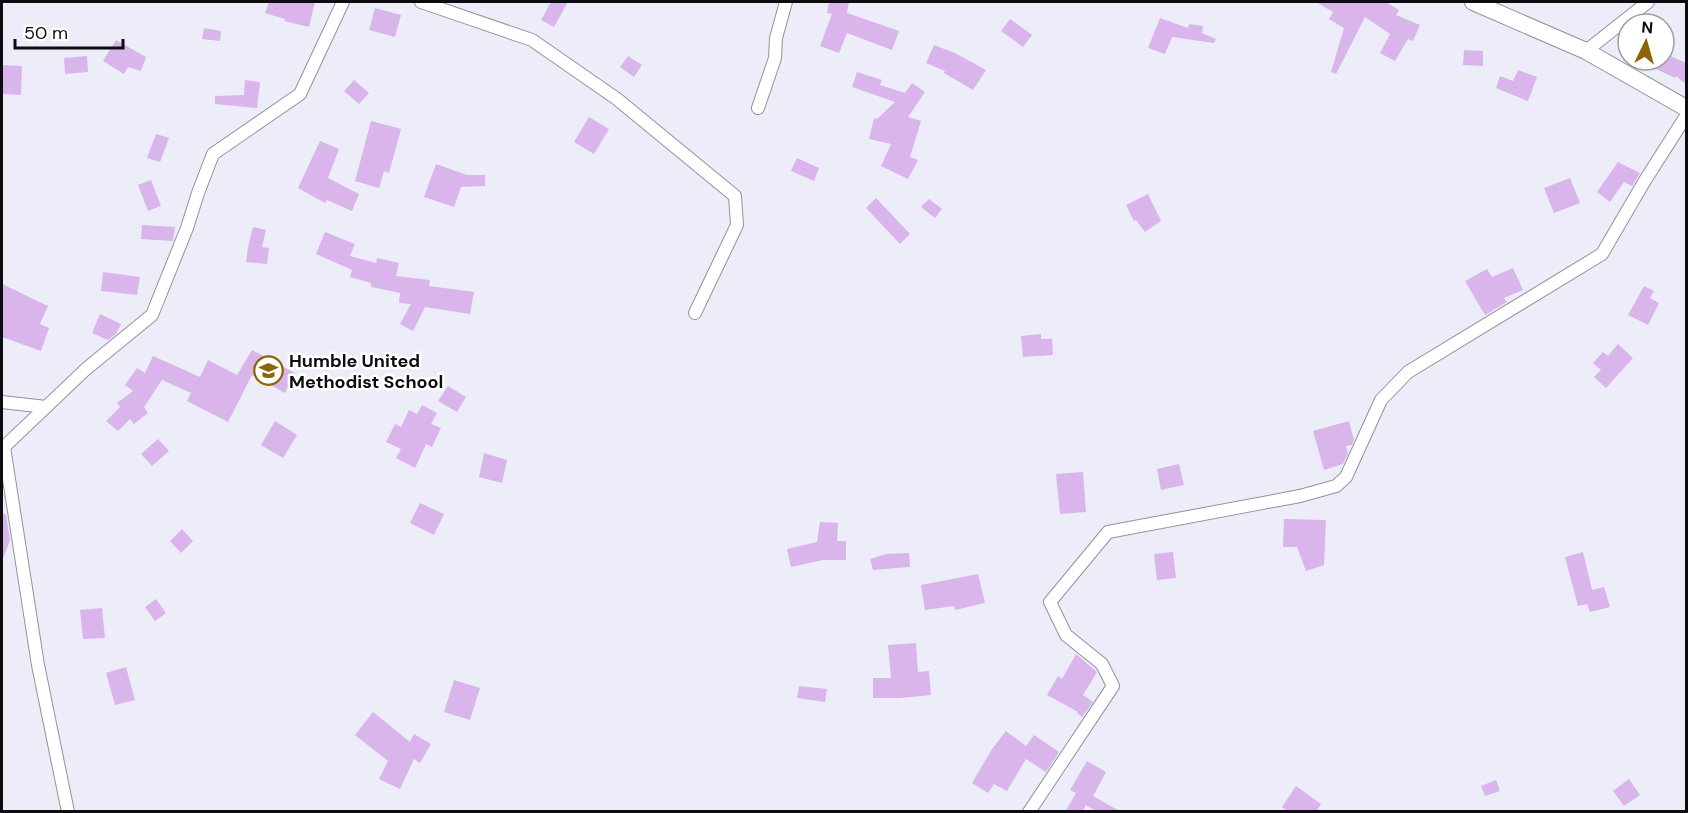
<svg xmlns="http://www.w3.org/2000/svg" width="1688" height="813" viewBox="0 0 1688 813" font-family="'DM Sans',sans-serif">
<rect width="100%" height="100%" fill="#ecedf9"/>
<path fill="#d9b5ec" d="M269,2H315L309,27L284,21L285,19L265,13Z
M551,2H568L554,27L541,20Z
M829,2H849L847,13L899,31L892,50L847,33L839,53L820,46L832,14L827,13Z
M1316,2H1386L1399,10L1396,15L1420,25L1413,41L1408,39L1395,61L1380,53L1390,34L1365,17L1336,74L1331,72L1344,28L1329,19L1333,12Z
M375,8L401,15L395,37L369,30Z
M1160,18L1188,28L1189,24L1203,26L1202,33L1216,39L1214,43L1172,37L1165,54L1148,48Z
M1010,19L1032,35L1023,47L1001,31Z
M204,28L221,31L220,41L202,39Z
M116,40L146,57L141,71L128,67L124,74L103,61Z
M934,45L955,53L986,70L973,90L944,73L945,71L926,63Z
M1464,50L1483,51V66L1463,65Z
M1664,53L1686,63V84L1676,76L1675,78L1637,60H1664Z
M87,56L88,72L65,74L64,58Z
M628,56L642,65L634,77L620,67Z
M2,65L22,66L21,95L2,94Z
M1518,70L1537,77L1528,101L1496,88L1500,76L1513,81Z
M857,72L882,80L880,85L905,93L912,83L925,92L908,117L921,121L910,157L918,160L908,179L881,166L891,144L869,139L874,118L877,119L895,102L852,87Z
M245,80L260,82L257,108L215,104V96L244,95Z
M354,80L369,93L359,104L344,91Z
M589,117L609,129L594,154L574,142Z
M371,121L401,129L389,173L384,171L379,188L355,181Z
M156,134L169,138L160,162L147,158Z
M320,141L339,149L328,178L359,194L352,211L327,200L325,203L298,188Z
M797,158L819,168L814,181L791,171Z
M1618,162L1640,173L1632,186L1624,182L1610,202L1597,192Z
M436,164L467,175H485V186L461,187L454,207L424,197Z
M1570,178L1580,203L1554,213L1544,188Z
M151,180L161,206L148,211L138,185Z
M1148,194L1161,221L1145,232L1136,220L1134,221L1126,205Z
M876,198L910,234L900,244L866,208Z
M929,199L942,209L935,218L921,207Z
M142,225L175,227L173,241L141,239Z
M253,227L266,230L262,247L269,248L267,264L246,262L248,247Z
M325,232L355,244L350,256L376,263L377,258L399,263L396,276L430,280L429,286L474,292L470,314L425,307L413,331L400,324L411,304L399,303L400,293L371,287V283L350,277L352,270L316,254Z
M1513,268L1523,290L1504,298L1507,302L1485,315L1465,281L1487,269L1492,277Z
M103,272L140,277L137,295L101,291Z
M2,284L48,306L40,324L49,328L41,351L2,337Z
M1644,286L1654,291L1650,298L1659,303L1648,325L1628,315Z
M100,314L121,324L116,334L108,340L92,333Z
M1041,334V339H1052L1053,355L1023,357L1021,336Z
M1618,344L1633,358L1606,388L1594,377L1601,370L1593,363L1603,352L1608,356Z
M252,350L295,373L285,393L252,375L228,422L187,401L191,393L162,380L144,407L148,413L134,424L130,419L118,431L106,421L120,407L117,403L133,391L125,385L137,368L145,373L153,356L200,377L208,360L237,375Z
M448,386L466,397L457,412L438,401Z
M422,405L437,413L431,424L441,428L432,447L426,444L415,468L396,458L401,449L386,442L395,424L401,427L409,410L417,414Z
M275,421L297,435L283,458L261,445Z
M1349,421L1354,440L1352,445L1346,446L1348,453L1343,464L1324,470L1313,431Z
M158,439L169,451L152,466L141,454Z
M484,453L507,460L502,483L479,477Z
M1179,464L1184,485L1161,490L1157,469Z
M1083,472L1086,512L1060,514L1056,474Z
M420,503L444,514L434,535L410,523Z
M2,513L6,515L10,540L3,559H2Z
M1284,519L1326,520L1324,565L1306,571L1297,547H1283Z
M820,522L838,523L837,541H846V560H823L791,567L787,549L817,542Z
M182,529L193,541L181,553L170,541Z
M1173,552L1176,578L1157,580L1154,554Z
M1583,552L1592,590L1604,587L1610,607L1590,612L1587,604L1578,606L1565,557Z
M909,553L910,567L873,570L870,559L886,554Z
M978,574L985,603L955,610L954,606L925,610L921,585Z
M156,599L166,613L155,621L145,607Z
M102,608L105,638L83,639L80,610Z
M916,643L918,672L929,671L931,695L900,698H873V678H891L888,645Z
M1076,654L1097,672L1083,695L1093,702L1082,717L1077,713L1078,712L1047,695L1058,676L1062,679Z
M126,667L135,700L115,705L106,673Z
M454,680L480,688L470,720L444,712Z
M799,686L827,689L825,702L797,698Z
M373,712L410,742L414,734L431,744L420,763L414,759L400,789L379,779L388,761L355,735Z
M1006,731L1026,746L1034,735L1059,752L1046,772L1026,759L1007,791L994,784L988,793L972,783L992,749Z
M1087,761L1106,772L1093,796L1121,812H1098L1086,805L1082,812H1065L1076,793L1070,790Z
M1629,779L1640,795L1624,806L1613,791Z
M1496,780L1500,791L1485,796L1481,786Z
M1296,786L1321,804L1316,812H1288L1282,807Z"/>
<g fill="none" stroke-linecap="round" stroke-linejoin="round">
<defs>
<path id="street" d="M421,2L532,40L617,99L735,196L737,225L695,313
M1586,51L1648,2
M758,108L775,58L776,38L786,2
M2,402L46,407
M68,812L38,665L4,447L86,369L152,315L187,228L198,193L213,154L300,94L343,2
M1029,812L1113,686L1102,664L1066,635L1050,602L1108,532L1300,496L1336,486L1346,477L1381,400L1408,372L1602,254L1644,182L1686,116"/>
<path id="secondary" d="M1473,2L1586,51L1686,108"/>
</defs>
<use href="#street" stroke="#91929d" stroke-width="14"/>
<use href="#secondary" stroke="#91929d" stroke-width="18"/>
<use href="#street" stroke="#fff" stroke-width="12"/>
<use href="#secondary" stroke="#fff" stroke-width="16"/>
</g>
<defs>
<symbol id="school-ring" viewBox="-11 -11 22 22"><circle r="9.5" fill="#fff" stroke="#8c6305" stroke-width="1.5"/><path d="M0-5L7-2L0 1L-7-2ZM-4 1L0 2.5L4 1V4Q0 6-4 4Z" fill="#8c6305"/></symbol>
</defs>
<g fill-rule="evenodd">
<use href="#school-ring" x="252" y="354" width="33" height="33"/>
</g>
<g text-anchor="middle" stroke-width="5" stroke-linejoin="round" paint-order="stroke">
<g font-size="18" font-weight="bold" fill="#0d0d11" stroke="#fff" text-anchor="start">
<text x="289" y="367">Humble United<tspan x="289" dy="21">Methodist School</tspan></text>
</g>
</g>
<rect width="1688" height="813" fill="none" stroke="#0d0d11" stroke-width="6"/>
<g transform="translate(1646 42) rotate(5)"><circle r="28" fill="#ffffff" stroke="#9e9ea0" stroke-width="1.5"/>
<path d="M0-4.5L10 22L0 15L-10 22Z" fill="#8c6305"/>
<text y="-9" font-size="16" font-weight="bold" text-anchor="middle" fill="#0d0d11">N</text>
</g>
<path d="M15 39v9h108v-9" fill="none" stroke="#0d0d11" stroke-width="3"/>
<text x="24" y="39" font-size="18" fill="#0d0d11" stroke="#ffffff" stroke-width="4.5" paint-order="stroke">50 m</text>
</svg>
